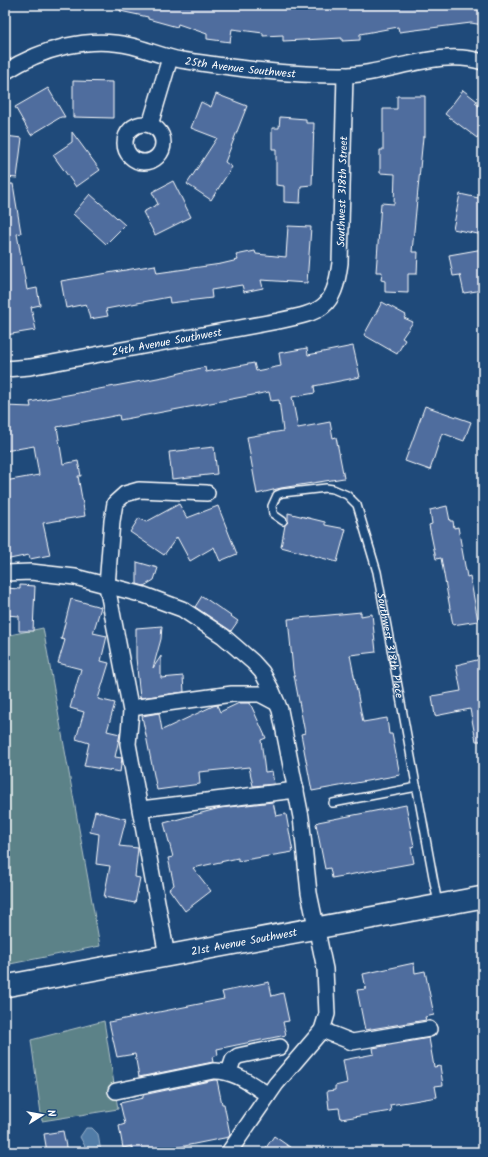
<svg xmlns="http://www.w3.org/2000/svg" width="488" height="1157" viewBox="0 0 488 1157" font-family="Kalam,sans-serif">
<rect width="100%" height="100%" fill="#1f4a7a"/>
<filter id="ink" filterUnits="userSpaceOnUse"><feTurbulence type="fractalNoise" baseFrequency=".025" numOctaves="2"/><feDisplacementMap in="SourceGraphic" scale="8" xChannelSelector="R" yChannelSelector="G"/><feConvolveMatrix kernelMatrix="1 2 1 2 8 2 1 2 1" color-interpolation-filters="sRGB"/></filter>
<g filter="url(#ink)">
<path fill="#5c8288" stroke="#aec0c4" d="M43,628L100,946L5,965V636Z
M104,1021L118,1109L42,1121L31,1040Z"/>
<path fill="#517ba7" stroke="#97b0ca" d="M86,1128H92L98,1134L101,1152H88L80,1137Z"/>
<path fill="#506d9e" stroke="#fff" d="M121,5H239L254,7L305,5V10L364,5H412L413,7L429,5H483V25L471,23L399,32L398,27L360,34V40L342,41V38L283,41V35L263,36V33L232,29L230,42L207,39V34L178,24L177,27L148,19V17L120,11Z
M73,81L113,82V118L73,117Z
M48,88L65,117H61L31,135L15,107Z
M463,90L477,101L475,103L483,109V129L477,138L445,114Z
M216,94L247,106L225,162L232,167L211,200L187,184L217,138L191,128L201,102L211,107Z
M397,96H425V137H423L412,252H418L417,274H408V293L385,292V281L381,280L382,272H376L381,203L394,204L395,174L380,173V150H383V109H397Z
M280,117L306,119V123H314L312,185L301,186L300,203L284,202V186L276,185V149H272V128H279Z
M72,132L100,170L76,187L53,155L72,142Z
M5,136L22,138L17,178L5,177Z
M173,181L191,217L155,235L143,212L158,204L152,192Z
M5,184H13L21,233L17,234L27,290L37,288L40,305L31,307L36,330L6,335L5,327Z
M90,194L125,225L106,244L73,214Z
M460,194L483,199V235L453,229Z
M288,226L311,227L307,283L261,280L263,288L244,292L242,285L211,290L212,298L170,303L169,297L106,309L108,316L90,319L86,304L66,308L61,281L155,265L157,273L221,264L238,260L236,255L255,251L256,254L286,257Z
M483,249V290L464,293L460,275L453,276L449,255Z
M382,302L406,315L404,318L413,322L402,338L405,340L397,354L364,335Z
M353,346L360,377L314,386L315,393L292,397L298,428L330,422L333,438L336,437L344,478L281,488L257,494L247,437L283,431L279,400L271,401L269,392L120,420L119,415L57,427L63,464L78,461L81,476H78L85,516L43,523L50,555L30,559L29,555L5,560V481L39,475L34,446L5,451V406L31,407L30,402L168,376L205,367L206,372L254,363L256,371L281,366L279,353L307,348L308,355Z
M425,406L471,422L464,441L442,433L430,470L405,461Z
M214,447L217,474L172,479L169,452Z
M179,504L187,518L218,506L237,554L220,561L214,547L190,561L177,537L164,555L130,532L139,518L146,522Z
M447,506L450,521H453L454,528L458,527L467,577L470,576L478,621L453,625L441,558L436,559L429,525L432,524L430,510Z
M288,513L325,522V525L346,529L337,562L281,547L285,525L288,522Z
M137,562L158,568L154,580L144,586L137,584Z
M20,585L35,586L33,631H19V616L5,615V588L20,589Z
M202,596L238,621L231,631L195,607Z
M71,599L101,607L93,633L107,636L101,661L109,663L98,699L115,703L107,731L120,734L115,757L122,758L120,772L84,766L89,743L76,739L84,712L70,708L81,669L58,663L65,640L61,639Z
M361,612V616L372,614L376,652L350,655L363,722L387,718L389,734H392L400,775L312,791L301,734L305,733L293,670L288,619Z
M162,626L161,639L153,668L161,656V678L183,676L184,692L140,698L136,658V628Z
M481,659L483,666V741H476L470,709L435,716L432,696L461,691L456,665Z
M239,703H250L266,738L261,740L265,772L272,771L274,784L253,786L249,767L199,772L200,784L157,790L142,716L159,713L162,730L213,706L217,705L220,712Z
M273,802L276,816L286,814L293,852L238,861V858L193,868L211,891L185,911L169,889L174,885L168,858L173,857L164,823L220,808Z
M406,805L414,846L411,847L414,863L332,878L330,868L325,869L316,824L318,822Z
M95,811L126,819L119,846L138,848L135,877L140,878L135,903L104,897L110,866L96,864L99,834L90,832Z
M414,963L415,973L425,971L434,1015L425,1017L426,1020L365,1030L357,990L366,989L363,974Z
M269,982L272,996L283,993L289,1021L283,1022L286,1035L217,1049L218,1055L212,1057L213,1062L139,1077L135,1054L117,1057L109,1022L224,999L222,992Z
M429,1038L434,1067L440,1066L443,1085L435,1086L437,1097L390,1105L391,1111L341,1119L339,1108L329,1109L327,1091L335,1090V1086L347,1083L343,1060L374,1054L373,1048Z
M214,1080H217L222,1104H224L230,1134L229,1137L155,1152H133L132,1146L123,1148L119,1126L125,1124L120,1103L143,1098V1095Z
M63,1131L67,1152H47L44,1134Z
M274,1136L297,1152H263Z"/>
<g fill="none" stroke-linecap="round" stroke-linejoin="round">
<defs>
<g id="service">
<path id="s1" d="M283,521L273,514L272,506L277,495L282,493L326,488L333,489L347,495L357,505L377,572L438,904"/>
<path d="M333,803L417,787"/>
</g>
<g id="minor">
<path id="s2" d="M5,72C41,49 88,35 132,46C148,50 164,57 181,60C234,68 286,75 340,75C386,76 438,47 483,62"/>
<circle cx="144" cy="143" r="19"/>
<path d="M150,125L170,58"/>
<path id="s3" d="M5,369L30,367L278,321C321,312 334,310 340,263L345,75"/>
<path d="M5,573L31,572L75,577L144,595L182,609L223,636L253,662L262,672L272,691L280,710L301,817L309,893L325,969L327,1014L322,1030L276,1084L229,1152"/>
<path d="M131,708L232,694H260L277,703"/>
<path d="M141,809L296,790"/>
<path d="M167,956L128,744L131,711L107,586L112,521L115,503L125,494L139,490L207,493"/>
<path d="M322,1030L352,1042L429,1029"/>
<path d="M229,1072L233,1060L238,1056L280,1047"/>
<path d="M116,1091L213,1071C234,1070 251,1084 268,1095"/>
</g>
<g id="secondary">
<path id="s4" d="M5,986L483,897"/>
</g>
</defs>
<use href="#service" stroke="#fff" stroke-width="10"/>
<use href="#minor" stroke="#fff" stroke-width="18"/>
<use href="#secondary" stroke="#fff" stroke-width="24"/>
<use href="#service" stroke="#1f4a7a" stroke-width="7"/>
<use href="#minor" stroke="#1f4a7a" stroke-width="15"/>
<use href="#secondary" stroke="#1f4a7a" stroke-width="21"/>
</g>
</g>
<g text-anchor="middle" stroke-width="3" stroke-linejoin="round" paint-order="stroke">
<g font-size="11" fill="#fff" stroke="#1f4a7a">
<text dy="4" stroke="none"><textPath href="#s2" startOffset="244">25th Avenue Southwest</textPath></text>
<text dy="4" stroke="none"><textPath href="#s3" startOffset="444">Southwest 318th Street</textPath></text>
<text dy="4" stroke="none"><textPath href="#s3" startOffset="164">24th Avenue Southwest</textPath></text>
<text dy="4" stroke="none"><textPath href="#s1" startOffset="263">Southwest 318th Place</textPath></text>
<text dy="4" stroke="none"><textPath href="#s4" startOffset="243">21st Avenue Southwest</textPath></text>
</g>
</g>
<rect width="488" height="1157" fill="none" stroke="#1f4a7a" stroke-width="20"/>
<rect x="10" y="10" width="468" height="1137" fill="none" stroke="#fff" stroke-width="1.5" filter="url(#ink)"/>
<g transform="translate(42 1115) rotate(79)" stroke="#1f4a7a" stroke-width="3" paint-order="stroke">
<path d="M0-3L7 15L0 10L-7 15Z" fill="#ffffff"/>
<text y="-6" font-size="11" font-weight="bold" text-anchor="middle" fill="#ffffff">N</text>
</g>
</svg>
